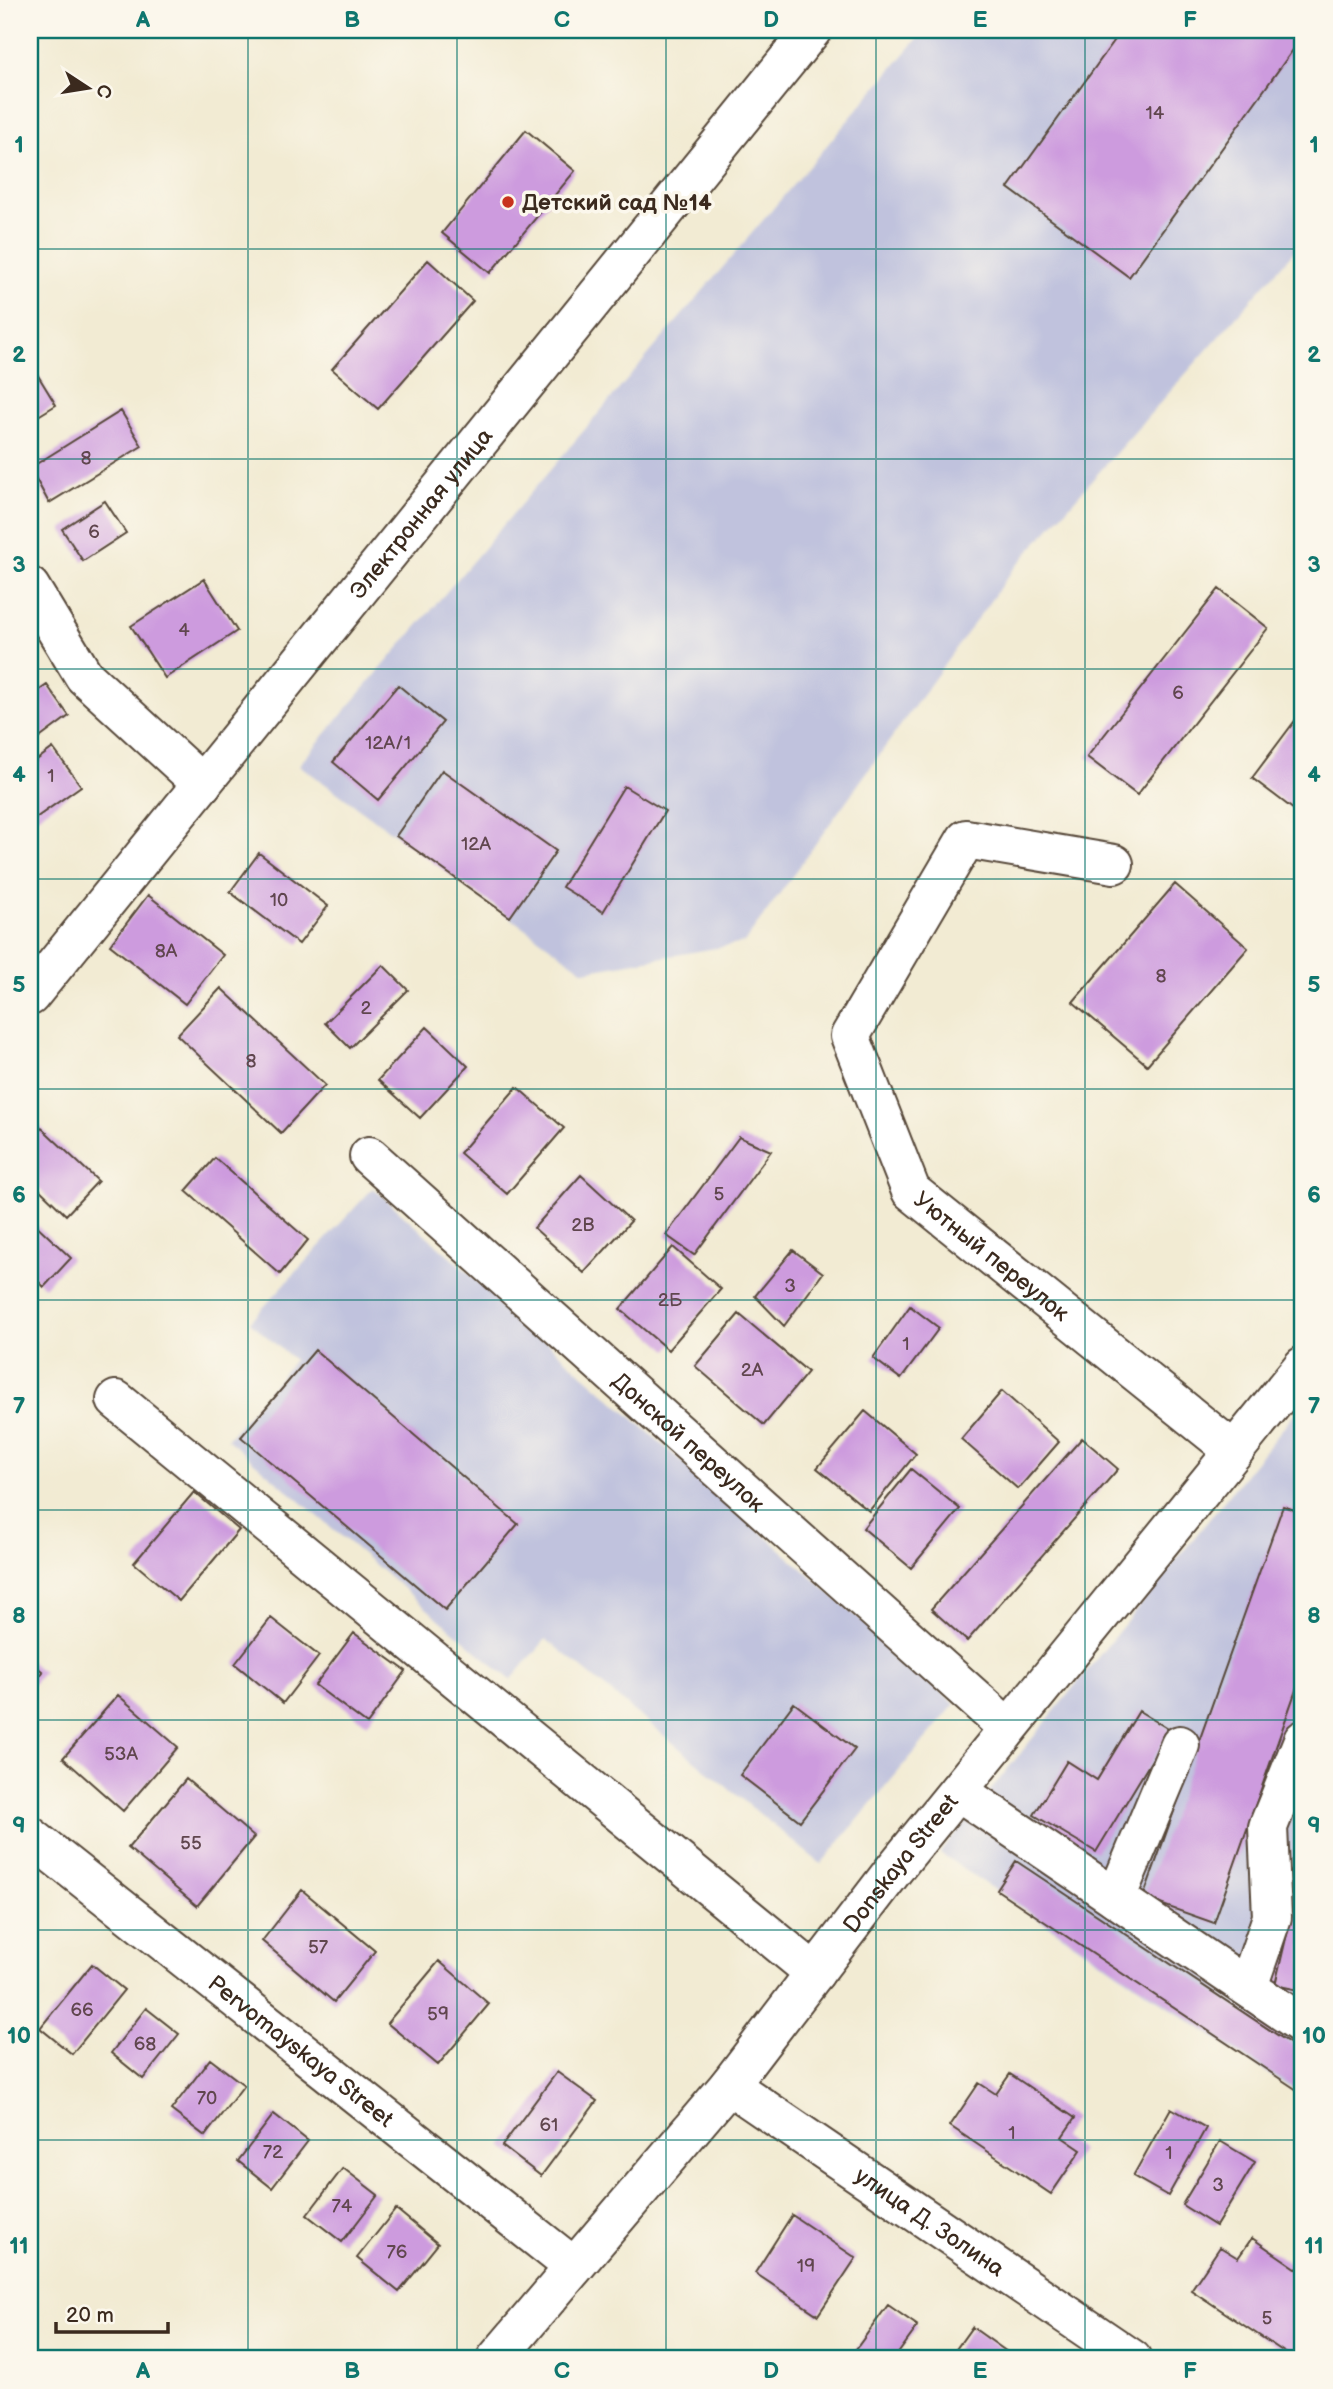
<svg xmlns="http://www.w3.org/2000/svg" width="1333" height="2389" viewBox="0 0 1333 2389" font-family="'Balsamiq Sans',sans-serif">
<rect width="100%" height="100%" fill="#fbf7ec"/>
<filter id="ink" filterUnits="userSpaceOnUse"><feTurbulence type="fractalNoise" baseFrequency=".0143" numOctaves="2"/><feDisplacementMap in="SourceGraphic" scale="14" xChannelSelector="R" yChannelSelector="G"/><feConvolveMatrix kernelMatrix="1 2 1 2 8 2 1 2 1" color-interpolation-filters="sRGB"/></filter>
<filter id="wash" filterUnits="userSpaceOnUse"><feTurbulence type="fractalNoise" baseFrequency=".00686" numOctaves="4" result="noise"/><feDisplacementMap in="SourceGraphic" scale="28" xChannelSelector="R" yChannelSelector="G"/><feGaussianBlur stdDeviation="1.57" result="paint"/><feColorMatrix in="noise" values="0 0 0 0 0 0 0 0 0 0 0 0 0 0 0 0 0 1.4 0 .05"/><feComposite in="paint" operator="in"/></filter>
<g filter="url(#wash)">
<rect width="100%" height="100%" fill="#f2ebd3"/>
<path fill="#c0c2dd" d="M925,30H1303V241L1011,572L744,943L584,971L299,765Z
M373,1188L955,1704L821,1864L546,1639L511,1680L227,1439L294,1360L250,1322Z
M1303,1403V2097L940,1853Z"/>
<g id="blocks">
<path fill="#cd9bde" d="M1122,30H1303V36L1129,277L1008,188Z
M526,130L575,171L490,273L442,233Z
M428,260L473,301L378,409L332,369Z
M34,369L56,405L30,421V372Z
M121,411L142,446L49,503L30,468Z
M105,501L126,533L83,561L62,529Z
M204,579L237,631L165,678L131,626Z
M1219,589L1268,628L1137,795L1087,757Z
M47,685L69,716L30,745V697Z
M398,685L443,722L378,800L333,762Z
M1303,710V814L1302,816L1252,778Z
M53,748L81,786L30,822V765Z
M442,770L556,851L510,917L396,836Z
M624,786L665,811L603,912L562,887Z
M259,853L328,906L299,944L230,892Z
M1175,884L1248,948L1147,1065L1073,1002Z
M148,895L223,955L185,1004L110,945Z
M383,965L408,990L350,1048L325,1023Z
M221,988L325,1085L281,1133L177,1035Z
M427,1027L468,1066L420,1118L378,1080Z
M517,1087L564,1128L507,1194L460,1153Z
M30,1117L98,1181L66,1215L37,1187L30,1195Z
M739,1137L771,1151L694,1255L666,1235Z
M215,1158L308,1240L280,1274L186,1191Z
M581,1175L631,1221L584,1273L534,1228Z
M30,1219L71,1258L44,1287L30,1273Z
M673,1247L721,1289L668,1350L620,1309Z
M793,1250L823,1273L784,1326L755,1296Z
M910,1306L939,1328L901,1379L873,1358Z
M739,1314L808,1372L764,1425L695,1366Z
M315,1350L518,1524L445,1610L241,1437Z
M1002,1391L1059,1442L1018,1489L961,1439Z
M865,1411L916,1454L869,1511L817,1468Z
M1082,1438L1118,1469L967,1641L931,1609Z
M911,1469L960,1509L911,1568L863,1528Z
M194,1492L239,1530L179,1601L134,1563Z
M1283,1506L1303,1513V1670L1214,1923L1143,1898Z
M271,1618L319,1656L283,1703L235,1664Z
M354,1633L406,1671L367,1724L315,1685Z
M30,1661L43,1672L30,1688Z
M118,1695L178,1747L123,1811L63,1758Z
M794,1703L855,1749L800,1821L740,1775Z
M1139,1711L1170,1730L1096,1852L1034,1815L1067,1761L1097,1780Z
M186,1779L254,1837L197,1906L128,1848Z
M1016,1861L1303,2052V2094L997,1890Z
M1302,1870H1303V1991L1275,1985Z
M302,1890L375,1951L334,2002L262,1941Z
M439,1961L489,2004L438,2065L387,2023Z
M92,1964L124,1990L72,2054L40,2028Z
M146,2008L179,2034L143,2079L111,2053Z
M210,2059L244,2085L205,2136L171,2110Z
M557,2072L597,2101L541,2176L502,2146Z
M1010,2074L1075,2118L1062,2137L1081,2150L1051,2194L950,2126L979,2083L996,2094Z
M1171,2108L1206,2128L1168,2196L1133,2176Z
M274,2114L308,2141L272,2188L238,2161Z
M1220,2141L1255,2162L1216,2226L1182,2205Z
M343,2168L378,2195L342,2242L307,2215Z
M396,2209L438,2244L399,2292L357,2258Z
M792,2215L856,2258L818,2315L755,2273Z
M1252,2238L1303,2273V2343L1293,2358L1191,2290L1220,2247L1238,2258Z
M888,2305L918,2326L894,2359H856L851,2356Z
M972,2327L1017,2359H949Z"/>
</g>
</g>
<g filter="url(#ink)">
<use href="#blocks" fill-opacity="0" stroke="#564739" stroke-width="2"/>
<g fill="none" stroke-linecap="round" stroke-linejoin="round">
<defs>
<g id="minor">
<path d="M30,587L84,676L202,784"/>
<path id="s1" d="M1114,864L966,839L850,1036L911,1191L1234,1451"/>
<path id="s2" d="M30,996L812,30"/>
<path id="s3" d="M369,1156L1008,1728"/>
<path d="M116,1400L815,1973"/>
<path d="M958,1791L1303,2025"/>
<path id="s4" d="M30,1836L574,2267"/>
<path d="M1116,1898L1180,1745"/>
<path d="M1248,1987L1272,1917L1268,1827L1303,1740"/>
<path id="s5" d="M729,2085L1132,2359"/>
<path id="s6" d="M496,2359L729,2085L895,1868L1303,1366"/>
</g>
</defs>
<use href="#minor" stroke="#564739" stroke-width="42"/>
<use href="#minor" stroke="#fff" stroke-width="38"/>
</g>
</g>
<path fill="none" stroke="#0f766e" stroke-width="2" stroke-opacity="0.55" d="M248,30V2359M457,30V2359M666,30V2359M876,30V2359M1085,30V2359M30,249H1303M30,459H1303M30,669H1303M30,879H1303M30,1089H1303M30,1300H1303M30,1510H1303M30,1720H1303M30,1930H1303M30,2140H1303"/>
<circle fill="#c8321e" stroke="#fbf7ec" stroke-width="2.5" cx="508" cy="202" r="7"/>
<g text-anchor="middle" stroke-width="7" stroke-linejoin="round" paint-order="stroke">
<g font-size="19" fill="#60464e">
<text x="1155" y="119">14</text>
<text x="86" y="464">8</text>
<text x="94" y="538">6</text>
<text x="184" y="636">4</text>
<text x="1178" y="699">6</text>
<text x="388" y="749">12А/1</text>
<text x="51" y="782">1</text>
<text x="476" y="850">12А</text>
<text x="279" y="906">10</text>
<text x="166" y="957">8А</text>
<text x="1161" y="982">8</text>
<text x="366" y="1014">2</text>
<text x="251" y="1067">8</text>
<text x="719" y="1200">5</text>
<text x="583" y="1231">2В</text>
<text x="790" y="1292">3</text>
<text x="670" y="1306">2Б</text>
<text x="906" y="1350">1</text>
<text x="752" y="1376">2А</text>
<text x="121" y="1760">53А</text>
<text x="191" y="1849">55</text>
<text x="318" y="1953">57</text>
<text x="82" y="2016">66</text>
<text x="438" y="2020">59</text>
<text x="145" y="2050">68</text>
<text x="207" y="2104">70</text>
<text x="549" y="2131">61</text>
<text x="1012" y="2139">1</text>
<text x="273" y="2158">72</text>
<text x="1169" y="2159">1</text>
<text x="1218" y="2191">3</text>
<text x="342" y="2212">74</text>
<text x="397" y="2258">76</text>
<text x="806" y="2272">19</text>
<text x="1267" y="2324">5</text>
</g>
<g font-size="23" font-weight="bold" fill="#3b2a1e" stroke="#fbf7ec" text-anchor="start">
<text x="522" y="210">Детский сад №14</text>
</g>
<g font-size="23" fill="#3b2a1e" stroke="#fbf7ec">
<text dy="8" stroke="none"><textPath href="#s2" startOffset="621">Электронная улица</textPath></text>
<text dy="8" stroke="none"><textPath href="#s1" startOffset="649">Уютный переулок</textPath></text>
<text dy="8" stroke="none"><textPath href="#s3" startOffset="429">Донской переулок</textPath></text>
<text dy="8" stroke="none"><textPath href="#s6" startOffset="640">Donskaya Street</textPath></text>
<text dy="8" stroke="none"><textPath href="#s4" startOffset="346">Pervomayskaya Street</textPath></text>
<text dy="8" stroke="none"><textPath href="#s5" startOffset="243">улица Д. Золина</textPath></text>
</g>
</g>
<rect width="1333" height="2389" fill="none" stroke="#fbf7ec" stroke-width="77"/>
<g transform="translate(88 88) rotate(102)" stroke="#fbf7ec" stroke-width="5" paint-order="stroke">
<path d="M0-5L12 26L0 18L-12 26Z" fill="#3b2a1e"/>
<text y="-10" font-size="19" font-weight="bold" text-anchor="middle" fill="#3b2a1e">С</text>
</g>
<path d="M56 2322v10h112v-10" fill="none" stroke="#3b2a1e" stroke-width="3.5"/>
<text x="66" y="2322" font-size="21" fill="#3b2a1e" stroke="#fbf7ec" stroke-width="5" paint-order="stroke">20 m</text>
<rect x="38" y="38" width="1256" height="2312" fill="none" stroke="#0f766e" stroke-width="2.5"/>
<g font-size="23" text-anchor="middle" font-weight="bold" fill="#0f766e">
<text x="143" y="27">A</text>
<text x="352" y="27">B</text>
<text x="562" y="27">C</text>
<text x="771" y="27">D</text>
<text x="980" y="27">E</text>
<text x="1190" y="27">F</text>
<text x="19" y="152">1</text>
<text x="1314" y="152">1</text>
<text x="19" y="362">2</text>
<text x="1314" y="362">2</text>
<text x="19" y="572">3</text>
<text x="1314" y="572">3</text>
<text x="19" y="782">4</text>
<text x="1314" y="782">4</text>
<text x="19" y="992">5</text>
<text x="1314" y="992">5</text>
<text x="19" y="1202">6</text>
<text x="1314" y="1202">6</text>
<text x="19" y="1413">7</text>
<text x="1314" y="1413">7</text>
<text x="19" y="1623">8</text>
<text x="1314" y="1623">8</text>
<text x="19" y="1833">9</text>
<text x="1314" y="1833">9</text>
<text x="19" y="2043">10</text>
<text x="1314" y="2043">10</text>
<text x="19" y="2253">11</text>
<text x="1314" y="2253">11</text>
<text x="143" y="2378">A</text>
<text x="352" y="2378">B</text>
<text x="562" y="2378">C</text>
<text x="771" y="2378">D</text>
<text x="980" y="2378">E</text>
<text x="1190" y="2378">F</text>
</g>
</svg>
